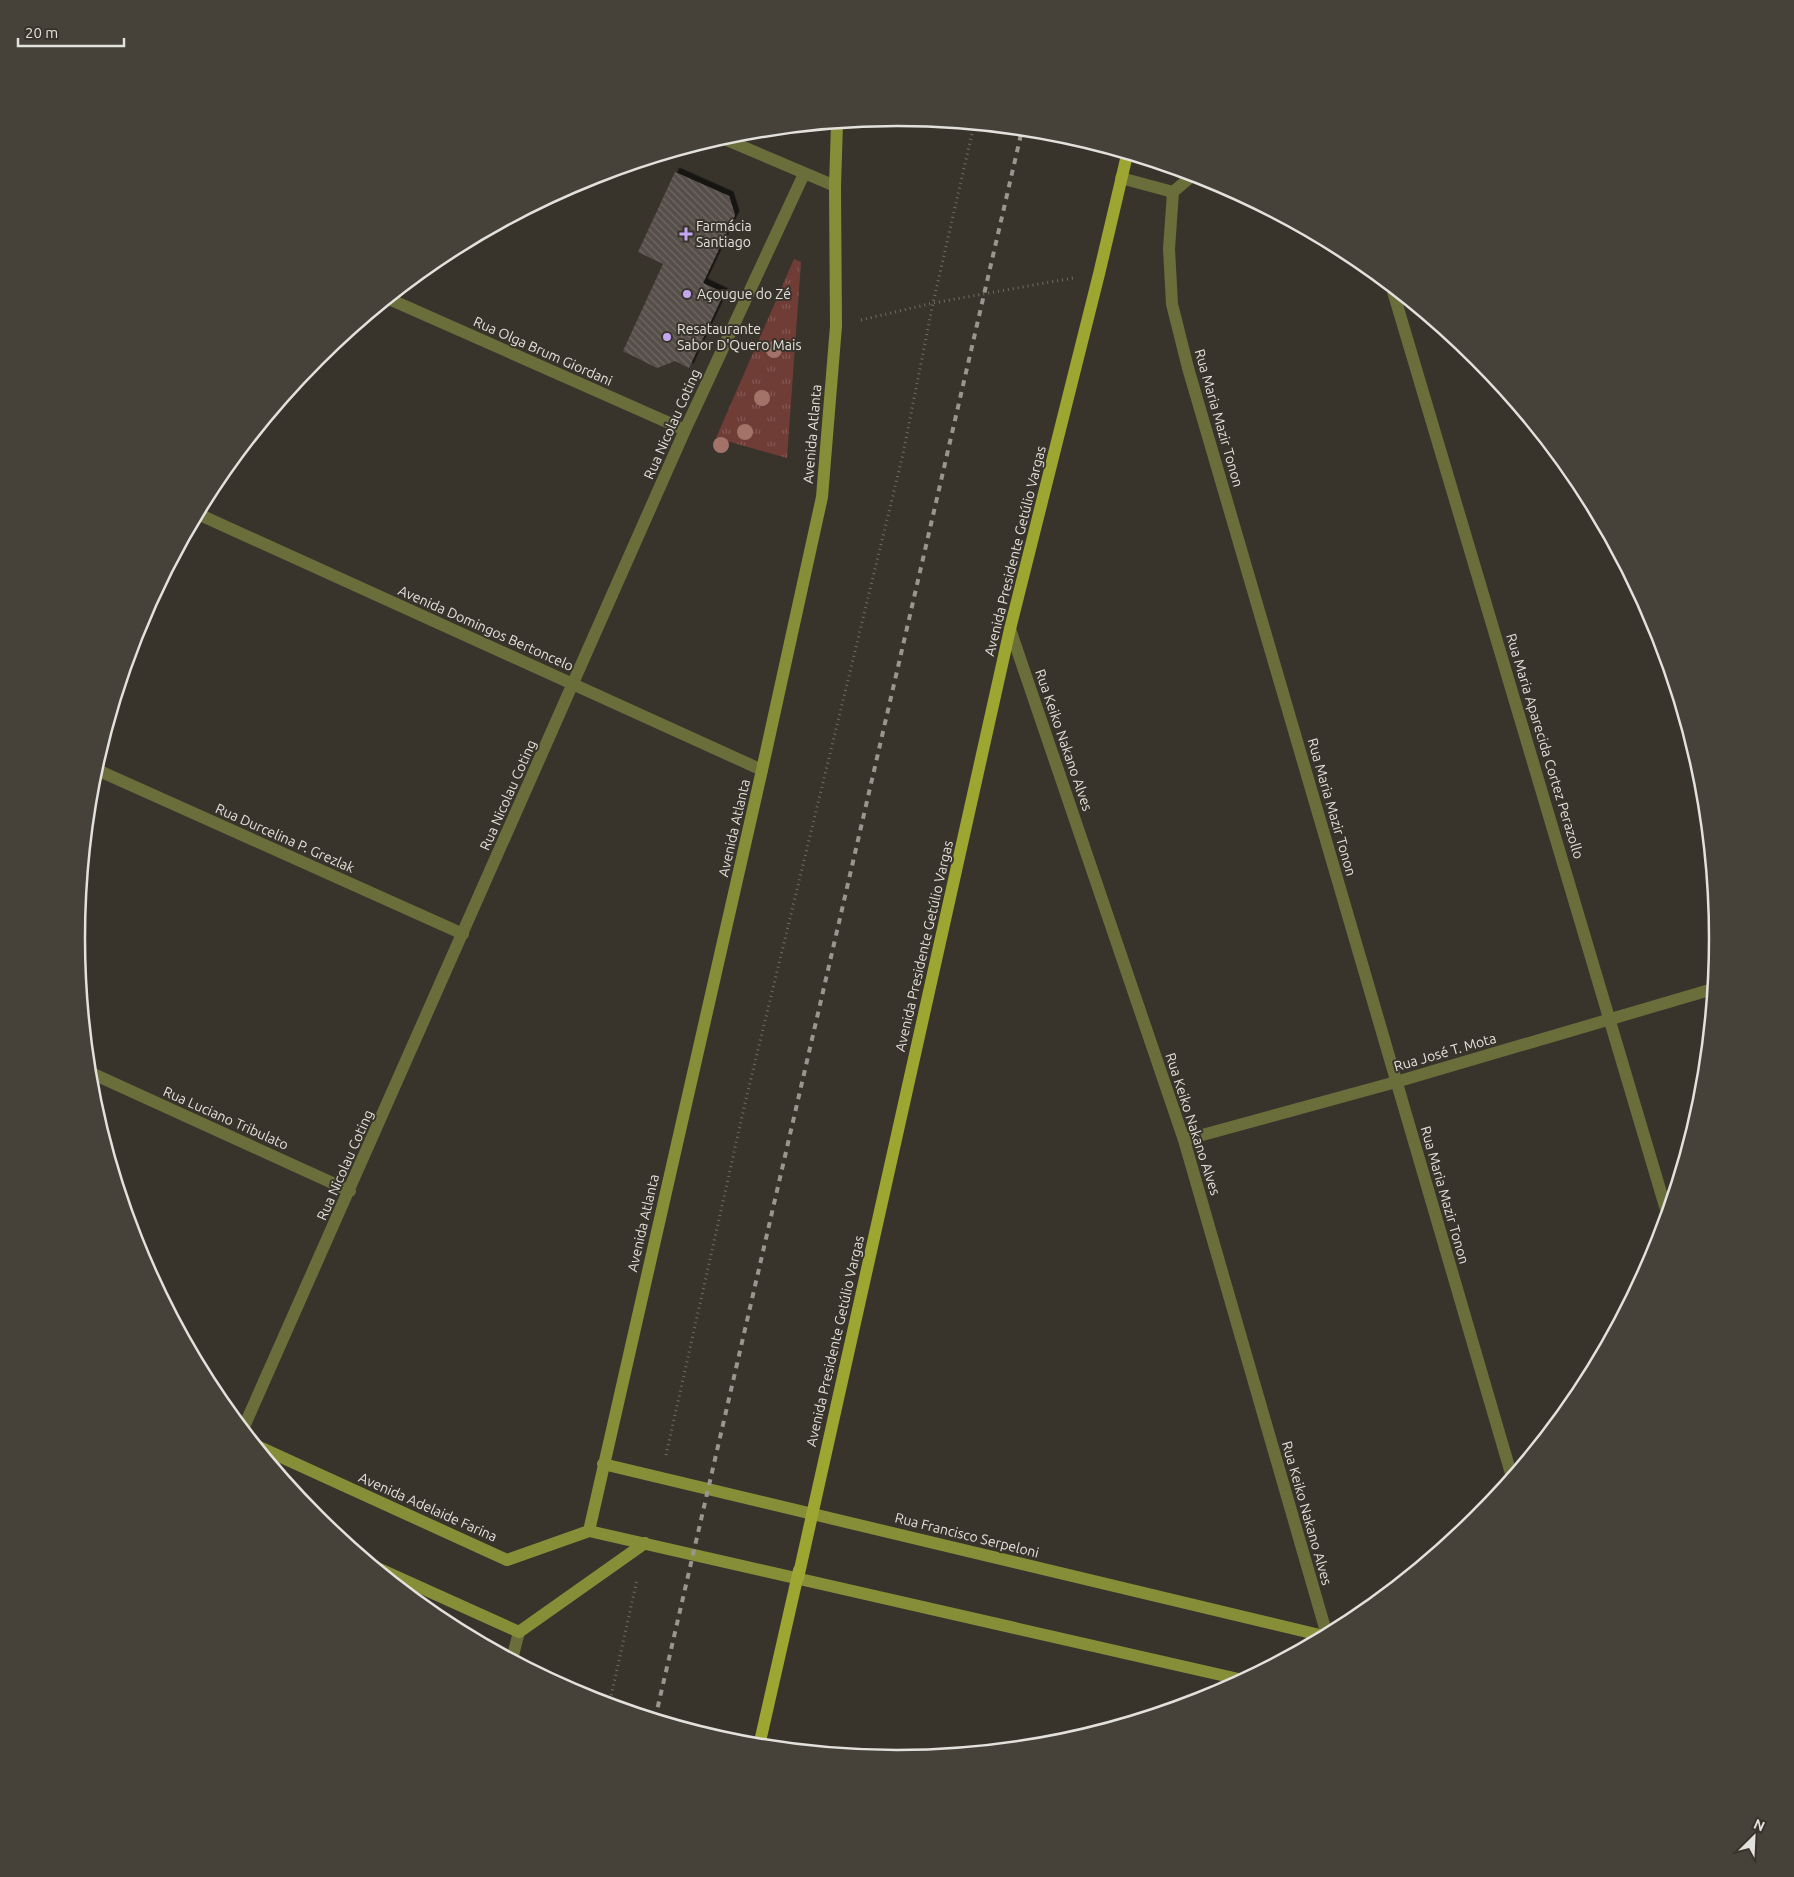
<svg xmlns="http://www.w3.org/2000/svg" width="1794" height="1877" viewBox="0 0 1794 1877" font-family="Ubuntu,sans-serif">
<defs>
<pattern id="grass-tufts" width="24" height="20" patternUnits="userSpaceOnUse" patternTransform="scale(1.25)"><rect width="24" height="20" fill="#703c36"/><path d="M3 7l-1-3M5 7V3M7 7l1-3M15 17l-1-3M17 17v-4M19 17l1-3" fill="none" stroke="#845852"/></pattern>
<pattern id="building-back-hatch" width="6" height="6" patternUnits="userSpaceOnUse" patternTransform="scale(1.25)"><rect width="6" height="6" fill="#574f4a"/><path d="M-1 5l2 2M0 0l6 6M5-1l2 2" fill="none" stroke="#6f6864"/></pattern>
<filter id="shadow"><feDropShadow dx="4.5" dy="-4.5" stdDeviation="0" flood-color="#0009"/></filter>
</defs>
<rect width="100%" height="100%" fill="#38342c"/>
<path fill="url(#grass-tufts)" d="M794,259L801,262L787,458L716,438Z"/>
<path fill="url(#building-back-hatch)" filter="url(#shadow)" d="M675,172L729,196L735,215L703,283L724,293L689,368L675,361L657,368L623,351L663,264L638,252Z"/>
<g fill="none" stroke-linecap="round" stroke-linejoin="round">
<path stroke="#6f6c65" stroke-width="3" stroke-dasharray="1 4" stroke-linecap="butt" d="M861,320L933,303L1073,278
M666,1455L746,1099L903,454L933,303L974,125
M609,1705L637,1580"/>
<path stroke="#696e3b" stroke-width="12" d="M722,138L835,186
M1121,178L1173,192L1169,249L1172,304L1188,368L1512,1477
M1173,192L1193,175
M1392,288L1667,1213
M389,299L685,430
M198,514L762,770
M1010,629L1184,1140L1327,1635
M95,769L463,934
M89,1072L350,1191
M1184,1140L1396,1082L1713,989
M243,1429L685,430L804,174
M512,1659L519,1632"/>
<path stroke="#878e38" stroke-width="12" d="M257,1446L507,1560L589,1531
M603,1464L1324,1636
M589,1531L762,770L822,497L836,326L835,186L837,124
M589,1531L1243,1680
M375,1567L519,1632L645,1543"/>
<path stroke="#9da631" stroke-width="12" d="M798,1578L1010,629L1099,274L1127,155
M759,1746L799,1570"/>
<path stroke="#99968f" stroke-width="4" stroke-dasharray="6 6" stroke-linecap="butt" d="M655,1719L1022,130"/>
</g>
<g fill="#a37268">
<circle cx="774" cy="350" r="8"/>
<circle cx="762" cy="398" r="8"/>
<circle cx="745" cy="432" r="8"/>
<circle cx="721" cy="445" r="8"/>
</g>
<g fill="#c5a7f1" stroke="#38342c" stroke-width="2">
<path d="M683.5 226.5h5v5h5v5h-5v5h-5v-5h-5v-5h5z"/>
<circle cx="687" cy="294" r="5"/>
<circle cx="667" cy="337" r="5"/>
</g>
<g text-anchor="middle" stroke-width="4" stroke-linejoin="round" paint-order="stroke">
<g font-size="14" fill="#e3e1dc" stroke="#38342c" text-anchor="start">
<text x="696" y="231">Farmácia<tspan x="696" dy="16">Santiago</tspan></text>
<text x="697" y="299">Açougue do Zé</text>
<text x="677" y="334">Resataurante<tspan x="677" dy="16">Sabor D'Quero Mais</tspan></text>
</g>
<g font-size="14" fill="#e3e1dc" stroke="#38342c">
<text transform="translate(543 351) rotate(24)" y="5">Rua Olga Brum Giordani</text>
<text transform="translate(1219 418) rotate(74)" y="5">Rua Maria Mazir Tonon</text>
<text transform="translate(672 424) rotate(-66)" y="5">Rua Nicolau Coting</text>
<text transform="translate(812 434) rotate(-85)" y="5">Avenida Atlanta</text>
<text transform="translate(1015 551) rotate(-76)" y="5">Avenida Presidente Getúlio Vargas</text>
<text transform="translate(486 628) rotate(24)" y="5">Avenida Domingos Bertoncelo</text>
<text transform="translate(1064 740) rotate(71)" y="5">Rua Keiko Nakano Alves</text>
<text transform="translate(1545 746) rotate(73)" y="5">Rua Maria Aparecida Cortez Perazollo</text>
<text transform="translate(508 795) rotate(-66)" y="5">Rua Nicolau Coting</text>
<text transform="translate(1332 807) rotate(74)" y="5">Rua Maria Mazir Tonon</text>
<text transform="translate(734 828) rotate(-77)" y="5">Avenida Atlanta</text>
<text transform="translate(285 838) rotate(24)" y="5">Rua Durcelina P. Grezlak</text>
<text transform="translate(924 946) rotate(-77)" y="5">Avenida Presidente Getúlio Vargas</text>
<text transform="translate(1445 1052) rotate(-16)" y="5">Rua José T. Mota</text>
<text transform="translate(226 1118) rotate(24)" y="5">Rua Luciano Tribulato</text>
<text transform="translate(1193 1124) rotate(72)" y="5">Rua Keiko Nakano Alves</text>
<text transform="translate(345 1165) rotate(-66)" y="5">Rua Nicolau Coting</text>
<text transform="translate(1445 1195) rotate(74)" y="5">Rua Maria Mazir Tonon</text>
<text transform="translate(643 1223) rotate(-77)" y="5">Avenida Atlanta</text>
<text transform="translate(835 1341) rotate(-77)" y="5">Avenida Presidente Getúlio Vargas</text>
<text transform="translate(428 1507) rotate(24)" y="5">Avenida Adelaide Farina</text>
<text transform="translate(1307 1513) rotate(74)" y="5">Rua Keiko Nakano Alves</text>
<text transform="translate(967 1535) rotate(14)" y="5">Rua Francisco Serpeloni</text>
</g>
</g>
<path d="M0 0H1794V1877H0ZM85 938a812 812 0 1 1 1624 0a812 812 0 1 1-1624 0Z" fill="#46423a" fill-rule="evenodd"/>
<path fill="none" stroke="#e3e1dc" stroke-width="2.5" d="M85 938a812 812 0 1 1 1624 0a812 812 0 1 1-1624 0Z"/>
<g transform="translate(1754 1837) rotate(24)" stroke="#38342c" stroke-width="4" paint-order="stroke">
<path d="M0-4L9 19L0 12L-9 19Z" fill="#e3e1dc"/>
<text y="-8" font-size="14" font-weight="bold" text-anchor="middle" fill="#e3e1dc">N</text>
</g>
<path d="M18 38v8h106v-8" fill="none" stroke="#e3e1dc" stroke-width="2.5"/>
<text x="25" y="38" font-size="15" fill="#e3e1dc" stroke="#38342c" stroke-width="4" paint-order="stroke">20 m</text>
</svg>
